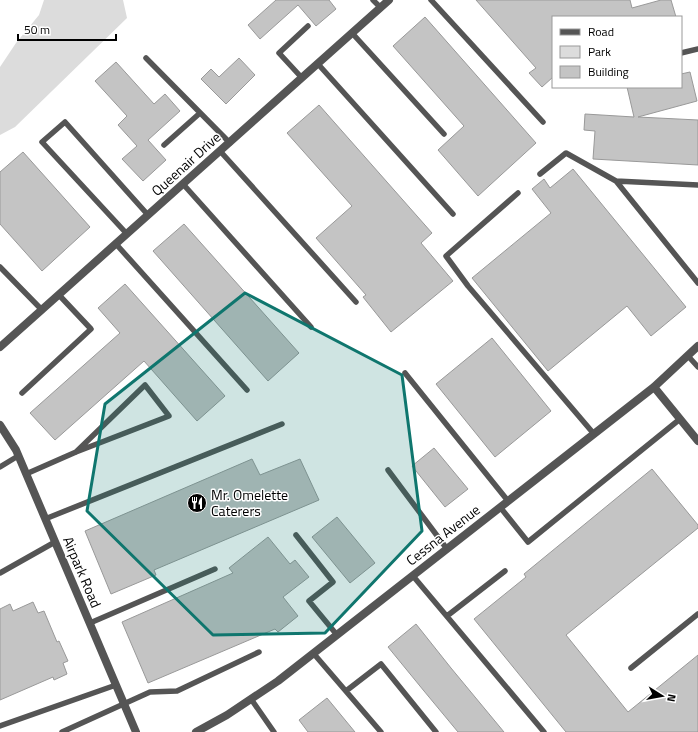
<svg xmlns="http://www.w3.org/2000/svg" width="698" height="732" viewBox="0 0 698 732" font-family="'Titillium Web',sans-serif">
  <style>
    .green { fill: #dcdcdc }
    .building { fill: #c4c4c4; stroke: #999 }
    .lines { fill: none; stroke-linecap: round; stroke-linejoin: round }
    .service { stroke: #555; stroke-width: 5.5 }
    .minor { stroke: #555; stroke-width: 8 }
    .marked { fill: #0f766e; fill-opacity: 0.2; stroke: #0f766e; stroke-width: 3; stroke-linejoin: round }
    .labels { text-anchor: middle; stroke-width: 3; stroke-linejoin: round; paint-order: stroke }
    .street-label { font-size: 14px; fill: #000; stroke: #fff }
    .poi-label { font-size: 14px; fill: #000; stroke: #fff; text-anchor: start }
  </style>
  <rect width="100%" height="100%" fill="#fff"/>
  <path class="green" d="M44,0H123L127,18L15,127L0,135V67L16,43L39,15Z"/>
  <path class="building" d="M276,0H329L336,9L316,26L298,5L260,39L248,25Z
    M476,0H630L632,8L661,0H671L676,17H553V77L542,87L529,73L536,68Z
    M425,17L536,143L478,196L438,150L464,126L393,46Z
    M239,58L255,75L226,104L201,79L211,69L219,77Z
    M116,62L154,104L165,94L180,111L148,140L166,160L143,181L122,159L137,146L118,125L127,116L95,81Z
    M690,72L697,101L638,117L698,120V165L593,159L595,131L584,130L585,114L634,117L627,87H681V74Z
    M319,105L432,233L421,243L453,281L391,332L363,297L366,295L316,238L352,206L287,133Z
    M23,152L90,227L42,271L0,224V172Z
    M573,169L686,307L651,336L627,306L548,371L472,278L551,213L532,189L544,179L550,188Z
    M184,224L299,353L268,381L153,251Z
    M125,284L225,396L197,421L144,361L55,440L30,413L120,333L98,308Z
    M492,338L551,411L495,457L436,384Z
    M434,448L468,489L445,507L412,466Z
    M252,459L260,475L300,459L319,500L154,570L156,575L111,594L85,531Z
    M652,469L698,525V528L566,635L628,712L698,655V732H566L474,619L526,577L524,574Z
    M337,517L375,563L350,583L312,537Z
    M268,537L290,564L295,560L309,577L283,597L298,616L278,632L275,629L148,683L122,622L233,573L229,568Z
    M33,602L38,613L44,611L57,642L59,641L68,661L63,663L67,674L54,680L53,677L0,700V609L10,604L13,611Z
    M416,624L451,668L504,732H458L424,691L388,647Z
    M327,698L355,732H308L299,720Z"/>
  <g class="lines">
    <path class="service" d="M373,0L381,8
      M431,0L543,122
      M352,33L444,134
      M681,53L698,49
      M146,58L230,143
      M318,64L453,214
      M302,78L279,53L308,26
      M164,145L200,113
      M220,151L356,302
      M540,174L566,153L616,181
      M183,184L311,327
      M698,185L616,181L698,283
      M518,193L446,256L468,286L594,434
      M127,234L42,142L65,122L148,215
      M116,244L247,390
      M0,267L42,310
      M688,356L698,367
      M405,373L508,501
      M22,393L91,329L59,295
      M0,467L18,456
      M388,470L447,549
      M26,474L76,452L169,416L145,385L76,452
      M500,507L528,542L680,419
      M45,519L282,424
      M296,535L333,582L309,601L337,635
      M0,573L55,542
      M413,576L544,732
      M447,616L505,571
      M90,623L215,569
      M314,654L381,732
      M631,668L698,614
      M346,691L381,664L436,732
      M251,699L274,732
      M0,726L116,685
      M62,732L150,692L177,691L259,652"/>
    <path class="minor" d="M0,347L389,0
      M654,387L698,441
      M0,425L16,450L136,732
      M196,732L227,715L278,681L654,387L698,346"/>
  </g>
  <path class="marked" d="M245,293L402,375L422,531L325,633L213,635L87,511L105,404Z"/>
  <defs>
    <symbol id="restaurant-disc" viewBox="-11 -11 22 22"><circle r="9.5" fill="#000" stroke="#fff"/><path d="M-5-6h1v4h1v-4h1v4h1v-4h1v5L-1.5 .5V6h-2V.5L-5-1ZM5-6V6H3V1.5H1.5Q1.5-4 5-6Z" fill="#fff"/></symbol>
  </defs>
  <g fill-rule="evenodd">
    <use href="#restaurant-disc" x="186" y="492" width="22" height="22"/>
  </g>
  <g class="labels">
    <g class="street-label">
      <text transform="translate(186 164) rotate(-42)" y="5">Queenair Drive</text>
      <text transform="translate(443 535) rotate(-38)" y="5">Cessna Avenue</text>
      <text transform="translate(82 572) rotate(67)" y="5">Airpark Road</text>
    </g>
    <g class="poi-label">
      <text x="211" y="500">Mr. Omelette<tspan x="211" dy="16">Caterers</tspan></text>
    </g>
  </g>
  <rect x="552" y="16" width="130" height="72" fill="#ffffff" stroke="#999999"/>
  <rect x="560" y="29" width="20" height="6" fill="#555555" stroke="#999999"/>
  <text x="588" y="36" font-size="12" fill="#000000">Road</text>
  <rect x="560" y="46" width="20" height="12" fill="#dcdcdc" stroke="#999999"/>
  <text x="588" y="56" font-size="12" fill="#000000">Park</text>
  <rect x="560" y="66" width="20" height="12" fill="#c4c4c4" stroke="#999999"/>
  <text x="588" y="76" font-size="12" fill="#000000">Building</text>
  <g transform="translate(662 696) rotate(101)" stroke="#ffffff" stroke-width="3" paint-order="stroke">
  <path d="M0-3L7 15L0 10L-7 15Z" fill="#000000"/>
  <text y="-6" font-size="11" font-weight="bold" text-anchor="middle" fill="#000000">N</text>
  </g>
  <path d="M18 34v6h98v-6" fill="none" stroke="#000000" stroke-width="2"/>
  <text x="24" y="34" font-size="12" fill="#000000" stroke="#ffffff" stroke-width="3" paint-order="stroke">50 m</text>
</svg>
